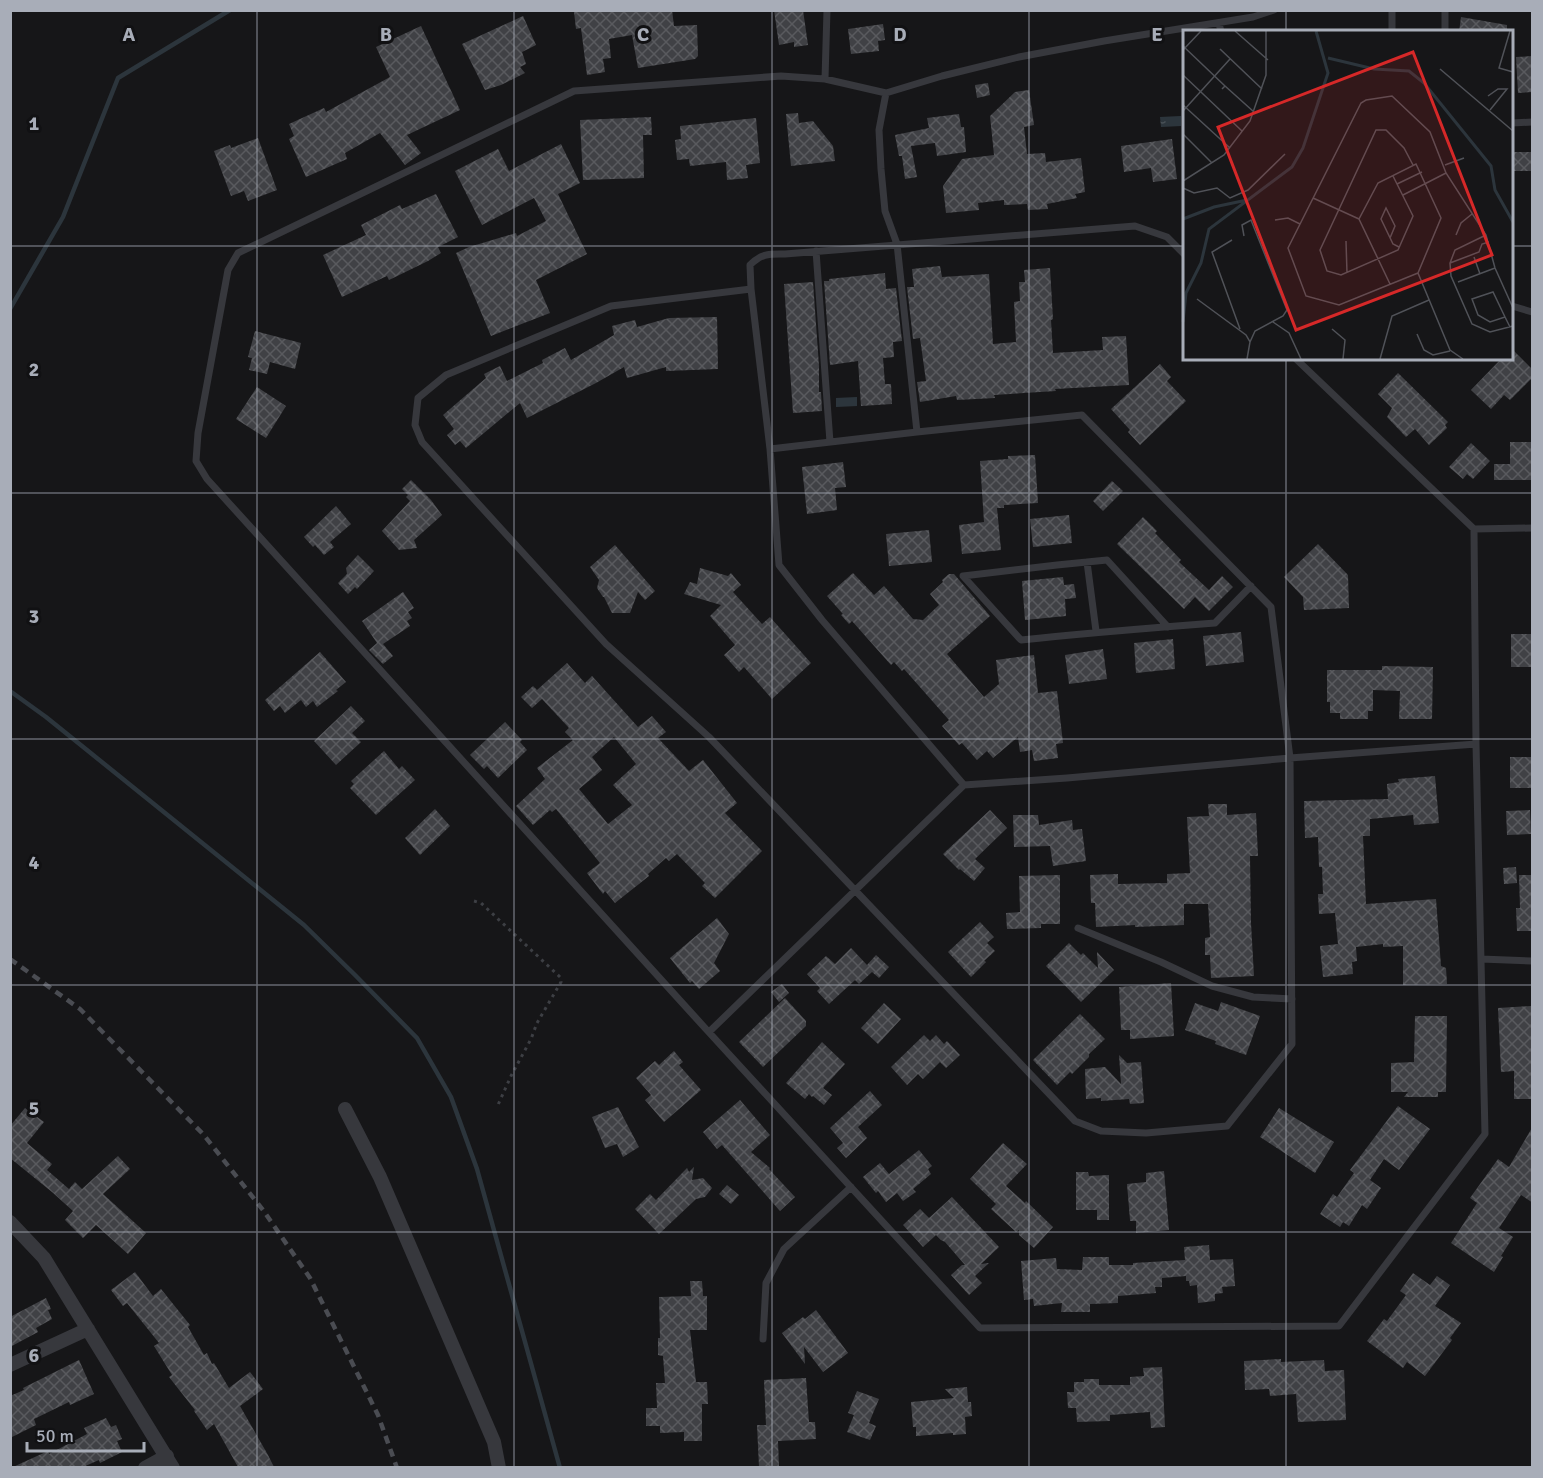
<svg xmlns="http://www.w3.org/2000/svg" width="1543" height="1478" viewBox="0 0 1543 1478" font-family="Signika,sans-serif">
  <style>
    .water { fill: url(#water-ripples) }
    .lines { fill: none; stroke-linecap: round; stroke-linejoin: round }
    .stream { stroke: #2c353c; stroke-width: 4.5 }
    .building { fill: url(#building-cross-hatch); fill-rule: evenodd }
    .path { stroke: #3d3f44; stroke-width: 3; stroke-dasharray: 3 4.5; stroke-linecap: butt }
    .service { stroke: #37383d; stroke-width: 7 }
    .minor { stroke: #37383d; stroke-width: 14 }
    .rail { stroke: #4a4c52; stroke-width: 4.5; stroke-dasharray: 8 6; stroke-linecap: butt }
    .grid { fill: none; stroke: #a8adb8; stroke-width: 1.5; stroke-opacity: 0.55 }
    .inset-river { fill: none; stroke: #2c353c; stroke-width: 3 }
    .inset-road { fill: none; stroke: #505258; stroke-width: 1.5 }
    .view { fill: #d62828; fill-opacity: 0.15; stroke: #d62828; stroke-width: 3 }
    .inset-edge { fill: none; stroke: #a8adb8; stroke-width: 3 }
    .grid-label { font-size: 20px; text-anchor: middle; font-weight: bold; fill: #a8adb8; stroke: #111113; stroke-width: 6; stroke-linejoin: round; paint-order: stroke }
  </style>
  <defs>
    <pattern id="water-ripples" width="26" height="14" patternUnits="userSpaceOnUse" patternTransform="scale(1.5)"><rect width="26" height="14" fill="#2c353c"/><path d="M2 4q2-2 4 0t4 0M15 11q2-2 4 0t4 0" fill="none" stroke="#485056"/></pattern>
    <pattern id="building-cross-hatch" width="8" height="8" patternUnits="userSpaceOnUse" patternTransform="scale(1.5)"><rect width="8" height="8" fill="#404145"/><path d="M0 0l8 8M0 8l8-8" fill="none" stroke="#595a5e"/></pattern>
  </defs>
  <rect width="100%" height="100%" fill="#161618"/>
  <path class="water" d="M1181,116V126L1161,127L1160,117Z
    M857,397V406L836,407V398Z"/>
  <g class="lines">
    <path class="stream" d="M10,309L63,217L118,78L230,10
      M10,691L46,717L304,925L355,975L417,1038L451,1097L477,1169L560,1468"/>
  </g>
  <path class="building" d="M584,10H606V12L618,10H638V12L672,10L674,26L697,25L698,56L695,59L638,68L632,35L609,39L611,58L603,59L605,72L587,75L581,28L576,29L574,12Z
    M774,10H803L808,45L794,47V42L779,45Z
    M523,16L536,45L522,52L526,64L520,67L525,73L501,85L485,90L462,44Z
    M1461,17L1507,25V32H1459Z
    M883,24L885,40L878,41L879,51L851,54L848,29Z
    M421,26L460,110L407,135L421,153L405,165L380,133L345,153L347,159L306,177L289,139L294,136L289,124L324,108L326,112L390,77L376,47Z
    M1533,56V92L1518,93L1516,57Z
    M988,83L990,95L977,98L975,85Z
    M1029,90L1034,125L1024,127L1027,154L1045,153L1046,162L1081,158L1085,192L1075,194L1077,198L1047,204L1048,209L1028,210L1027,204L1004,205V200L978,203L979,210L946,213L943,186L962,159L994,155L990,116L1015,92Z
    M798,113L799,123L813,121L833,146L835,161L791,166L786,114Z
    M959,114L961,127H964L966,152L937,156L935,143L911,146L917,177L905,179L902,156H899L895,135L929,128L927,118Z
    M651,117L652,135H643L644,178L583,180L580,120Z
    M756,118L760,163L746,165L748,178L727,180L726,162L690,166L689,159L677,160L675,140L681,139L680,126Z
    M258,138L277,190L248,201L244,191L231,196L214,151L230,145L231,148Z
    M1172,139L1177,179L1153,182L1151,168L1124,172L1121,146Z
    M561,144L580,183L558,194L587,254L536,280L550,313L491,336L456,253L469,247L516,233L517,236L546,221L534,198L482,225L455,171L498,149L509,171Z
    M1512,152H1533V171H1512Z
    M436,194L458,237L438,247L441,253L428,261L389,280L387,276L342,297L323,255L366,235L361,225L400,205L402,209Z
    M940,266L942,277L989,274L993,344L1016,342L1014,302L1020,301L1019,282H1025L1024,270L1050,268L1053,319L1051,320L1053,353L1103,350L1102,337L1126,336L1129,385L1055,389L1056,391L994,395L995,398L957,400L956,396L920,402L917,382L926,381L920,338L913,339L907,287H914L912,269Z
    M885,273L886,289L896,288L902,341L893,342L894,357L883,358L885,384H891L892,404L861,406L858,361L830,365L824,281H829V279Z
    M813,282L819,366V392H821L822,411L793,413L784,284Z
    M717,317L718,369L666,371V367L627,378L624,367L596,383L527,418L520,403L466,448L460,441L455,445L447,435L454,429L443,415L486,378L484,374L500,366L507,381L543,363L542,360L565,348L571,360L614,335L612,326L635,320L637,327L669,318Z
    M255,331L301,343L295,369L270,362L267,374L249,370L252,358L248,357Z
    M1512,349L1533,370V377L1510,400L1504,395L1491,409L1471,390L1502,358H1512Z
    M1160,364L1171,377L1167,381L1186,401L1140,445L1128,432L1130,430L1111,409Z
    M1398,373L1448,422L1445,425L1447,428L1429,445L1415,429L1406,437L1387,417L1392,408L1378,394Z
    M257,387L286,406L266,438L236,419Z
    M1510,442H1533V480H1494V464H1510Z
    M1471,443L1490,461L1473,479L1467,474L1463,479L1449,467Z
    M1035,455L1038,503L1004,505V508H997L1001,550L962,554L959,525L984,522L980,461L1008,459V456Z
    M843,462L846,487L835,488L837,510L807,514L802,467Z
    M411,480L431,500L442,515L414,540L417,548L399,550L382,531L410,501L406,497L408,495L402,489Z
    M1112,481L1123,491L1103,511L1093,501Z
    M336,506L351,524L330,542L334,547L324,555L315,545L313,547L304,537Z
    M1069,515L1072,543L1033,547L1030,519Z
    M1143,517L1157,531L1155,533L1181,560L1179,562L1209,590L1222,576L1233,587L1209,611L1195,597L1184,609L1117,544Z
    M929,530L932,562L889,566L886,534Z
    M1318,544L1348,575L1349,608L1304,610L1303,597L1284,577Z
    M615,545L655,591L645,600L638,592L630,613H612L604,597H603L597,588L599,580L590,567Z
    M358,555L374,571L357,589L355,587L348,594L338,583L347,574L346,568Z
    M700,568L728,576L731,573L741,585L733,592L762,624L770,617L811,663L772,699L744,667L739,672L724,655L735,645L710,616L721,605L684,594L690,582L697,584Z
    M853,573L874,595L884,586L913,619L923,620L939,605L930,594L943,582L942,580L949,574H954L990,616L947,654L984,697L999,684L996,660L1034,655L1038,693L1057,691L1063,743L1056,744L1058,758L1034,761L1032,750L1020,752L1018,737L993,758L987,751L977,760L962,743L959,745L942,726L949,720L904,669L902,671L894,662L891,665L852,621L849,624L841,615L843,614L827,596Z
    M1063,577L1064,585L1074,584L1076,598L1065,599L1066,616L1025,620L1022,581Z
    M403,592L414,608L408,612L412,618L407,621L410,626L383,644L393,656L383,664L369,650L377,643L362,621Z
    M1241,632L1244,662L1206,666L1203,636Z
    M1511,634H1533V667H1511Z
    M1173,639L1175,669L1136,673L1134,643Z
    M1103,649L1107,679L1069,684L1065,655Z
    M320,652L346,682L336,690L338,691L317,707L313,701L306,707L301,700L285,713L280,706L274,711L265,700Z
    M567,663L585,683L592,676L638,727L652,716L666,732L658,738L689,771L703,760L737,803L725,813L762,851L715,898L702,886L705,883L677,854L669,861L666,858L648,874L649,876L615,903L605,891L603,894L587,873L600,863L556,809L552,812L550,810L533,825L516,806L545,779L537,768L573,740L565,732L569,728L542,699L532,708L521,697L533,686L537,690ZM614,737L636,764L613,785L632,805L608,824L579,789L602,770L592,757Z
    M1382,666L1433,667L1432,719H1399L1400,691L1373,690V711H1368V719H1340V713H1330V702H1327V670H1382Z
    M351,706L365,721L352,733L361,742L336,765L314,741Z
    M505,722L522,740L520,742L527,750L498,778L487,766L484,769L470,755Z
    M384,751L399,769L402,766L415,780L376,815L350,788L354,784L351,781Z
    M1510,757H1533V788H1510Z
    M1435,776L1439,823L1414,825L1413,815L1370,819V836H1363L1366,904L1436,899L1441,966L1446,968L1447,984L1403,985V946L1383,947V944L1356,947L1357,961L1352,962L1353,974L1323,977L1320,946L1338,944L1335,913L1319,914L1318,894H1323L1322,867H1319L1318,837L1305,838L1304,801L1388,799L1387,784L1399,782L1398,779Z
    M1208,804H1227V815L1256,813L1258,856H1250L1251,923L1254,976L1211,978L1210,955H1205V938L1210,937L1208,904H1184V925L1135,927V925L1096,927L1095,903H1091L1090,875L1118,874V884L1167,883V874L1190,873L1187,817L1209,816Z
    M435,809L450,826L420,855L405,838Z
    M990,810L1007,828L975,859L985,868L974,881L960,869L959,870L943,854Z
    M1530,810L1531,834L1507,835L1506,811Z
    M1013,815H1038L1039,825L1072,820L1073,830L1082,829L1086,861L1053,866L1050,846L1014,847Z
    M1516,867L1517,883L1504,884L1503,868Z
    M1060,875V924H1041V928L1007,929L1006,913L1020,912L1019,876Z
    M1519,875H1533V931H1517L1516,908H1520Z
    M717,918L729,934L714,963L720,971L699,989L692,981L690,983L670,958Z
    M980,922L994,937L987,943L995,951L984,961L986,962L971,977L948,952Z
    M1069,943L1081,955L1083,953L1098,968L1097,952L1114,970L1081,1002L1046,966Z
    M851,948L867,965L876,955L889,967L879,978L872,972L859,984L855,980L829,1004L817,991L820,988L807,974L826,956L835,964Z
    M1171,983L1174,1036L1130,1039V1030H1121L1119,987Z
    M782,984L789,993L779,1002L771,992Z
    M785,998L806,1021V1026L763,1067L739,1042Z
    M1221,1002L1260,1016L1246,1055L1215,1044L1216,1041L1185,1030L1195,1003L1218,1011Z
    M884,1003L901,1019L878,1044L861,1028Z
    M1531,1006V1016H1533V1099H1514V1071L1501,1072L1498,1008Z
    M1080,1014L1105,1039L1089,1054V1057L1072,1074L1070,1072L1057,1085L1033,1060Z
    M1415,1016H1447L1446,1092H1438V1097H1404L1408,1092H1391V1063L1414,1062Z
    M924,1035L930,1041L936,1035L944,1044L947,1041L960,1055L946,1068L940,1062L923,1079L918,1074L907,1085L891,1067Z
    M822,1042L845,1064L823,1088L832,1095L824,1105L813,1096L812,1097L809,1094L805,1099L786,1083Z
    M674,1051L683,1062L679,1065L701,1090L664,1122L645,1100L651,1095L636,1078L655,1061L659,1065Z
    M1119,1055L1127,1063L1141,1062L1144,1103L1130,1104L1129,1099L1101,1101V1098L1086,1099L1085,1069L1105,1067L1121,1084Z
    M870,1091L882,1105L858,1127L867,1138L846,1158L837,1148L843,1143L830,1128Z
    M740,1100L770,1135L751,1152L770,1168L769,1169L795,1197L780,1211L722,1145L717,1149L703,1132Z
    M1398,1106L1430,1129L1399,1170L1384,1159L1370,1180L1381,1188L1367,1209L1362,1205L1349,1226L1343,1222L1340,1227L1320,1214L1333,1194L1337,1197L1354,1173L1350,1170Z
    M618,1107L639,1147L623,1157L617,1144L605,1148L592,1117Z
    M25,1108L44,1122L27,1143L52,1164L47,1170L69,1189L75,1182L82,1189L118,1156L130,1169L103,1194L146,1233L128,1254L96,1225L83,1238L65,1220L73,1211L52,1192L10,1158V1126Z
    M1279,1108L1334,1142L1315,1173L1260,1137Z
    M1533,1126V1203L1521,1195L1499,1228L1513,1237L1501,1256L1503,1257L1494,1272L1451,1243L1477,1203L1470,1198L1498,1159L1509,1167Z
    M1003,1143L1027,1164L1006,1186L1025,1203L1026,1201L1053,1227L1034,1248L1019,1235V1230L1016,1232L991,1209L996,1204L970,1179Z
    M919,1150L932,1166L928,1169L931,1174L913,1189L916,1192L903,1201L897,1193L886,1202L878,1191L876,1193L863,1177L880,1163L889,1174Z
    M694,1167L692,1180L703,1178L712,1188L705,1197L696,1199L659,1234L635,1209L650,1194L656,1200L687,1168L689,1172Z
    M1164,1171L1169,1230L1136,1233V1221H1130V1220L1127,1184L1146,1182V1173Z
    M1076,1172H1088L1089,1176L1109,1175V1220H1097V1210H1076Z
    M727,1185L739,1195L731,1204L719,1194Z
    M952,1197L999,1247L981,1264L989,1263L975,1276L982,1283L969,1295L951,1275L962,1265H965L945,1242L941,1240L936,1235L923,1247L903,1225L920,1209L929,1218Z
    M1209,1245L1210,1260L1233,1259L1235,1286L1222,1287L1223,1293L1215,1294V1301L1198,1303L1197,1285L1190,1286L1189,1281H1186V1276L1162,1278V1287H1155L1156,1293L1118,1296V1303L1090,1304V1312H1061L1062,1303L1034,1306L1033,1299L1024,1300L1021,1261L1056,1258L1057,1269L1082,1270L1083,1257H1109V1265H1133V1263L1185,1260L1184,1247Z
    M135,1272L153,1296L161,1289L190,1325L188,1327L204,1355L207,1353L212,1364L214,1363L229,1388L250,1372L263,1389L240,1406L268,1455L274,1467H238L214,1424L207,1430L194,1411L195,1410L169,1377L172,1375L154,1346L159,1343L127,1303L123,1306L111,1290Z
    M1413,1273L1430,1285L1437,1276L1450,1285L1435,1306L1461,1323L1450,1338L1452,1340L1425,1376L1407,1362L1403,1368L1367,1341L1384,1319L1387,1321L1406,1295L1400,1291Z
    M690,1281H702L703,1296H707V1330H690L696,1382H707L708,1404H702V1441H684V1432L660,1433V1426H646V1408H657L656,1383H665L663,1356L658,1355V1338H660L659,1297L691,1296Z
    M46,1298L51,1309L48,1310L52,1319L36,1328L38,1332L10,1347V1317Z
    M816,1310L848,1353L823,1372L804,1347L805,1364L782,1333L803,1317L805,1319Z
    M1281,1359V1362L1324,1360L1325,1371L1344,1370L1346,1420L1298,1422L1296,1394L1270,1396L1269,1389L1245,1390L1244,1361Z
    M79,1360L94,1394L70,1405L69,1402L34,1419L36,1425L10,1438V1396L24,1390L23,1388Z
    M1162,1367L1165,1427L1151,1428L1150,1412L1110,1415V1421L1077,1422L1076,1408H1068L1067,1392H1074V1382H1084V1379H1099V1385H1130V1377L1144,1376L1143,1368Z
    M806,1378L809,1422H815L816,1439L778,1441L779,1467H759L757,1425H766L764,1380Z
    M967,1387L968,1402H971L972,1416L965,1417L966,1434L953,1435V1433L916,1436V1427H913L911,1402L954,1398L945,1389Z
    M857,1391L879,1399L869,1423L876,1426L870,1440L847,1432L854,1415L848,1413Z
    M106,1418L111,1427L116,1425L122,1439L117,1441L122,1452L100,1463L99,1460L83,1467H13L48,1451L49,1454L87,1434L84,1428Z"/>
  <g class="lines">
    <path class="path" d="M474,901L481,903L560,977L561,982L537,1023L531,1039L511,1076L497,1107"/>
    <path class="service" d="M1274,10L1253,17L1104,41L1019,57L942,76L886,93L825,79L781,76L574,91L238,253L228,270L198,433L196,461L207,479L705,1028L980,1328L1339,1326L1485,1134L1476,744L1474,529
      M1392,10V32
      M1445,10V32
      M1219,23L1221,32
      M825,79L827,10
      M886,93L879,130L881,169L885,211L897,244L917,432
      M1512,123L1532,122
      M816,251L830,442
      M1184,254L1167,237L1135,226L785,254C769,254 762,253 750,265L751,289L770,449L779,565L822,620L964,785L1067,778L1290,758L1476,744
      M751,289L611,306L446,375L418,398L415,425L422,442L606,644L709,737L1075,1121L1101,1131L1146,1133L1227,1126L1292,1044L1290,758L1271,607L1082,415L917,432L770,449
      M1512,306L1532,312
      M1295,358L1474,529L1532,528
      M1087,562L1096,631
      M1168,627L1107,560L1057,565L963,576L1021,640C1086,633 1150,628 1215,623L1251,586
      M1078,928L1161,962L1212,986L1253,997L1292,999
      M1481,959L1532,961
      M709,1032L964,785
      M763,1339L766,1283L784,1249L851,1187"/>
    <path class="minor" d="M345,1109L380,1177L494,1442L499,1468
      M10,1222L44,1258L173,1468
      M10,1365L88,1329
      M145,1468L167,1456"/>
    <path class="rail" d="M10,959L80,1009L203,1134L263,1210L310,1278L378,1415L397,1468"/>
  </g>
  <path class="grid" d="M257,10V1468M514,10V1468M772,10V1468M1029,10V1468M1286,10V32M10,246H1184M1512,246H1532M1286,358V1468M10,493H1532M10,739H1532M10,985H1532M10,1232H1532"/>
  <g transform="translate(1183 30)">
    <rect width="330" height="330" fill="#161618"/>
    <path class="inset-river" d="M145,28L191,39L226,41L241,53L308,136L312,160L330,192M0,189L31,177L64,170M0,292L3,263L18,233L26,199L109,137L120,118L145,43L133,1"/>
    <path class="inset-road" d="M52,1L85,30M327,1L316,38L330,42M0,16L42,56M37,19L79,59M0,20L18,1M257,39L330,101M0,45L59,101M39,59L42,56L71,82M305,66L315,59H324L307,80M0,75L47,118M0,81L47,29M0,104L29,133M262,135L281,128M210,146L230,186L215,220L158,245L144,241L137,220L193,100H203L221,118L230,135M0,151L41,125L67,91L83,45V1M214,154L239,142M0,158L11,163L34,158L47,168L65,160L102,124M220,165L263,143M130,168L176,189M92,190L105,188L117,194M273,205L278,193L289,184M303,205L272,220L267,233L268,246L289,294L307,302L330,296M61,206L59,195L68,190L104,280L100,286L72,301L67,312M207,208L212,196L203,178L198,189L210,214L216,217M49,210L29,222L57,299M163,211L164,243M291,227L297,244M267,233L296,222L299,214L306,212M235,243L156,275L123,266L105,218L178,73L183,70L209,66L247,102L263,143L303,205L312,238L330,278M275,252L312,238M207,254L176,189L195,153L233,134L258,188L235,243L267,320L280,329M14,269L63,305L67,312L64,329M322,287L307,292L295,285L289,269L310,262L322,287L327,297M90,292L106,303L118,329M149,299L162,310L160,329M234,304L241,320L250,325L267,321M197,329L209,286L246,270"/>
    <path class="view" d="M230,22L309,225L113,300L35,97Z"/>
    <rect width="330" height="330" class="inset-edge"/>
  </g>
  <g class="grid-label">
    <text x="129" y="41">A</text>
    <text x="386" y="41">B</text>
    <text x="643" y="41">C</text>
    <text x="900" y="41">D</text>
    <text x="1157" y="41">E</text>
    <text x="34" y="130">1</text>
    <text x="34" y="376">2</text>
    <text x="34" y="623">3</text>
    <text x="34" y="869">4</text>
    <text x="34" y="1115">5</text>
    <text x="34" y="1362">6</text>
  </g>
  <rect width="1543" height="1478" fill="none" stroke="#a8adb8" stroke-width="24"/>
  <path d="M27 1442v9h117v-9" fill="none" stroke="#a8adb8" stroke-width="3"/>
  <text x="36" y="1442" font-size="18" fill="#a8adb8" stroke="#111113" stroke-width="4.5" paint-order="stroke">50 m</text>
</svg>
